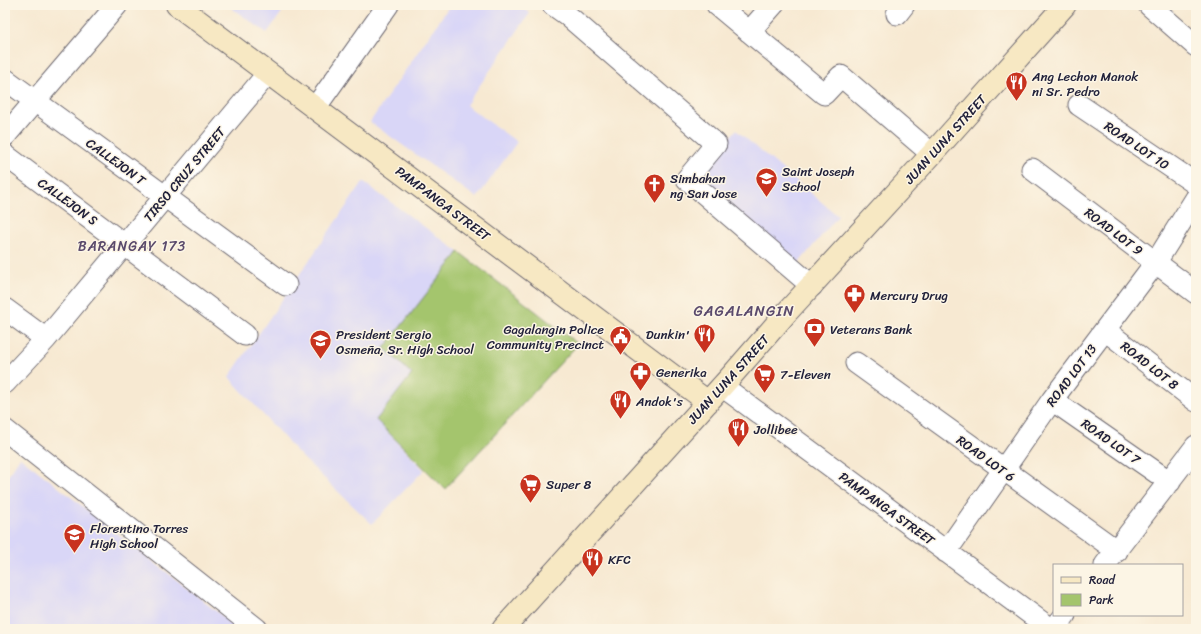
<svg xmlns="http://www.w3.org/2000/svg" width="1201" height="634" viewBox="0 0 1201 634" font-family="Sriracha,sans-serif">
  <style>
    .built { fill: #d9d6f7 }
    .green { fill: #a4c56d; stroke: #637454 }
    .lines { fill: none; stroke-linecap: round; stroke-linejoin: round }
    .street-casing { stroke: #6d6870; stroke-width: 23 }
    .secondary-casing { stroke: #6d6870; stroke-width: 24 }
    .street { stroke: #fff; stroke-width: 21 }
    .secondary { stroke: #f7e8c3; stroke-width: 22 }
    .labels { text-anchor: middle; stroke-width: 3; stroke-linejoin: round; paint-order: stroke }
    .poi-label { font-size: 13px; fill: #22223b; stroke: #fcf5e5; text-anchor: start }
    .street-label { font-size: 13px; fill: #22223b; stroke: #fcf5e5 }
    .neighbourhood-label { font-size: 14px; letter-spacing: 1px; fill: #5a4a6c; stroke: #fcf5e5 }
    .quarter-label { font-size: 15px; letter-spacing: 1px; fill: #5a4a6c; stroke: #fcf5e5 }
  </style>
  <rect width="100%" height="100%" fill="#fcf5e5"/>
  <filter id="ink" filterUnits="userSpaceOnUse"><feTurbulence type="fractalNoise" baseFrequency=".025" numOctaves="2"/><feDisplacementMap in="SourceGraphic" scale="8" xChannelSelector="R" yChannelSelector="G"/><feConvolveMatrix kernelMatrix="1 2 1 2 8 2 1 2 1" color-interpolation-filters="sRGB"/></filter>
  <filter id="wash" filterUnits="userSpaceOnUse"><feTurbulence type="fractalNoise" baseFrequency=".012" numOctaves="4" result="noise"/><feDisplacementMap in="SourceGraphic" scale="16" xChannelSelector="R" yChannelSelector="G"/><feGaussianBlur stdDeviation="0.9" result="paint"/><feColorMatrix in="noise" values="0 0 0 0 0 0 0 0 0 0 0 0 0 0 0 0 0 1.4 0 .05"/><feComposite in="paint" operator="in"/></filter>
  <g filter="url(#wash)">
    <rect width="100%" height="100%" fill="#f7e9d2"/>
    <path class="built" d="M227,5H287L267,33Z
      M450,5H518L530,13L466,105L517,142L477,198L370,122Z
      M736,130L838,216L797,265L695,179Z
      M363,182L459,252L385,348L412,374L376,420L424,470L372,524L300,455L229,377Z
      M20,457L239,629H5V481Z"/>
    <path class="green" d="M459,252L578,344L445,489L376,420L412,374L384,348Z"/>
  </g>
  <g filter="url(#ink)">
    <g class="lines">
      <defs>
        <path id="street" d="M553,5L567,15L716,144L687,179L812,286
          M717,5L824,94L841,76L932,154
          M1149,5L1196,46
          M897,14L904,5
          M749,32L773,5
          M5,79L286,285
          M1079,105L1196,184
          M315,108L388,5
          M5,136L117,5
          M5,155L245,335
          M1032,169L1196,293
          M5,309L46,339
          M1105,330L1196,401
          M856,363L1117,551
          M5,383L46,339L268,73
          M722,386L1051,629
          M1052,400L1170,482
          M5,430L257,629
          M946,552L1052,400L1156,262L1196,198
          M1105,565L1196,446
          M1054,629L1065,615"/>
        <path id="secondary" d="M177,5L708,402
          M503,629L733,374L787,312L932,154L1065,5"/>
      </defs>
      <use href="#street" class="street-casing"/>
      <use href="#secondary" class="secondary-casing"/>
      <use href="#street" class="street"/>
      <use href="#secondary" class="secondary"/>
    </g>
  </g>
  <defs>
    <symbol id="restaurant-pin" viewBox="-11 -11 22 30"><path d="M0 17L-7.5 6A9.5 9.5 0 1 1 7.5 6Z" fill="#c8321e" stroke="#fcf5e5"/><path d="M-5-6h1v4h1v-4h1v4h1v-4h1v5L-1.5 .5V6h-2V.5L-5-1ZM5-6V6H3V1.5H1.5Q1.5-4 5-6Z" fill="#fff"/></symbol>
    <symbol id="school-pin" viewBox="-11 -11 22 30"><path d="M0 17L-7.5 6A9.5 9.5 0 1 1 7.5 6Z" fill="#c8321e" stroke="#fcf5e5"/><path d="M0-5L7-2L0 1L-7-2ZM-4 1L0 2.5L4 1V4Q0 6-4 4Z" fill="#fff"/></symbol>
    <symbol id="church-pin" viewBox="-11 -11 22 30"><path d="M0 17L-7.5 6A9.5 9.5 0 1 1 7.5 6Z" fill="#c8321e" stroke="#fcf5e5"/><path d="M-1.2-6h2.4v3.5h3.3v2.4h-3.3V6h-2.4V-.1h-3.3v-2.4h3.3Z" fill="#fff"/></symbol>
    <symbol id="pharmacy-pin" viewBox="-11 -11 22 30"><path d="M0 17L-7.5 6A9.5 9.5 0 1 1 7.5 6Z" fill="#c8321e" stroke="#fcf5e5"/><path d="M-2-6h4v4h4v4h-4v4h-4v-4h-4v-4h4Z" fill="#fff"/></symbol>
    <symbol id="bank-pin" viewBox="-11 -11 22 30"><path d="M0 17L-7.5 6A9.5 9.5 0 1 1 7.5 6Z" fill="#c8321e" stroke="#fcf5e5"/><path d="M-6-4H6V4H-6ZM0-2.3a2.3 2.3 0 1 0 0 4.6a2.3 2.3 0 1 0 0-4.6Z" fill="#fff"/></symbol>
    <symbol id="civic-pin" viewBox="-11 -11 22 30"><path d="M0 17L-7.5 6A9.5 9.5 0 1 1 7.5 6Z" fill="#c8321e" stroke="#fcf5e5"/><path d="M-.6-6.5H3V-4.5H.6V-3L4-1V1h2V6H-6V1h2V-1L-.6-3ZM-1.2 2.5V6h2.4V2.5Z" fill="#fff"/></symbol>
    <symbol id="supermarket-pin" viewBox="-11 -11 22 30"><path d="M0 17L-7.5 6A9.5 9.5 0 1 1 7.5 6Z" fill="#c8321e" stroke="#fcf5e5"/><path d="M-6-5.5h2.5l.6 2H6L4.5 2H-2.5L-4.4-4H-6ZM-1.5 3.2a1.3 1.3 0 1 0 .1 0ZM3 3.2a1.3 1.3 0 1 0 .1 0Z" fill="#fff"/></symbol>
  </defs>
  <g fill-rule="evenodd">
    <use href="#restaurant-pin" x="1004" y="70" width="25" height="34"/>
    <use href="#school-pin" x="754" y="166" width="25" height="34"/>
    <use href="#church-pin" x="642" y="172" width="25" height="34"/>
    <use href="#pharmacy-pin" x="842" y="282" width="25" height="34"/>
    <use href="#bank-pin" x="802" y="316" width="25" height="34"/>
    <use href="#restaurant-pin" x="692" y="322" width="25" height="34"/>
    <use href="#civic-pin" x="608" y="324" width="25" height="34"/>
    <use href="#school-pin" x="308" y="328" width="25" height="34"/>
    <use href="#pharmacy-pin" x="628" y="360" width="25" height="34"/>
    <use href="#supermarket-pin" x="752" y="362" width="25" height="34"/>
    <use href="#restaurant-pin" x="608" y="388" width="25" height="34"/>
    <use href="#restaurant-pin" x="726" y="416" width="25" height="34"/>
    <use href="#supermarket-pin" x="518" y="472" width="25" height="34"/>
    <use href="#school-pin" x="62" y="522" width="25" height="34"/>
    <use href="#restaurant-pin" x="580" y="546" width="25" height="34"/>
  </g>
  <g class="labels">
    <g class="poi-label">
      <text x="1032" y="81">Ang Lechon Manok<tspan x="1032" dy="15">ni Sr. Pedro</tspan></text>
      <text x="782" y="176">Saint Joseph<tspan x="782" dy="15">School</tspan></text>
      <text x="670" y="183">Simbahan<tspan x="670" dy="15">ng San Jose</tspan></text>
      <text x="870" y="300">Mercury Drug</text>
      <text x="604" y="334" text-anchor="end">Gagalangin Police<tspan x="604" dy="15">Community Precinct</tspan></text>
      <text x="830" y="334">Veterans Bank</text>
      <text x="336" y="339">President Sergio<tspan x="336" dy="15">Osmeña, Sr. High School</tspan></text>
      <text x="690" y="339" text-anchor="end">Dunkin'</text>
      <text x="656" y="377">Generika</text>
      <text x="780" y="379">7-Eleven</text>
      <text x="636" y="406">Andok's</text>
      <text x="754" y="434">Jollibee</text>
      <text x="546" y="489">Super 8</text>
      <text x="90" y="533">Florentino Torres<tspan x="90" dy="15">High School</tspan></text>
      <text x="608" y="564">KFC</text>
    </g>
    <g class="street-label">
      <text transform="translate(945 139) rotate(-48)" y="5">JUAN LUNA STREET</text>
      <text transform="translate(1137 145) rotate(34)" y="5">ROAD LOT 10</text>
      <text transform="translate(116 161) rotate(36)" y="5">CALLEJON T</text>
      <text transform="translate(184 174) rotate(-50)" y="5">TIRSO CRUZ STREET</text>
      <text transform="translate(68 201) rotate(36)" y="5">CALLEJON S</text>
      <text transform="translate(443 203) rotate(37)" y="5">PAMPANGA STREET</text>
      <text transform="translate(1114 231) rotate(37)" y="5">ROAD LOT 9</text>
      <text transform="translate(1150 365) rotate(38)" y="5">ROAD LOT 8</text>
      <text transform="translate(1071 375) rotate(-53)" y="5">ROAD LOT 13</text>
      <text transform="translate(728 379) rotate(-48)" y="5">JUAN LUNA STREET</text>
      <text transform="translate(1111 441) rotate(35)" y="5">ROAD LOT 7</text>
      <text transform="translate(986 458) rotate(36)" y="5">ROAD LOT 6</text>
      <text transform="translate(887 508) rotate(36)" y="5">PAMPANGA STREET</text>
    </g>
    <g class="neighbourhood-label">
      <text x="132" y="251">BARANGAY 173</text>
    </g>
    <g class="quarter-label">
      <text x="744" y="316">GAGALANGIN</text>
    </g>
  </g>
  <rect width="1201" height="634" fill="none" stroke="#fcf5e5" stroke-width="20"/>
  <rect x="1053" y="564" width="130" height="52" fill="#fcf5e5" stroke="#a5a1a1"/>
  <rect x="1061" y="577" width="20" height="6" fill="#f7e8c3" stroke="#a5a1a1"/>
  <text x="1089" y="584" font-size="12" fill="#22223b">Road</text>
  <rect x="1061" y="594" width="20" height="12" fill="#a4c56d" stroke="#a5a1a1"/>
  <text x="1089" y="604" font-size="12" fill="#22223b">Park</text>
</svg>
